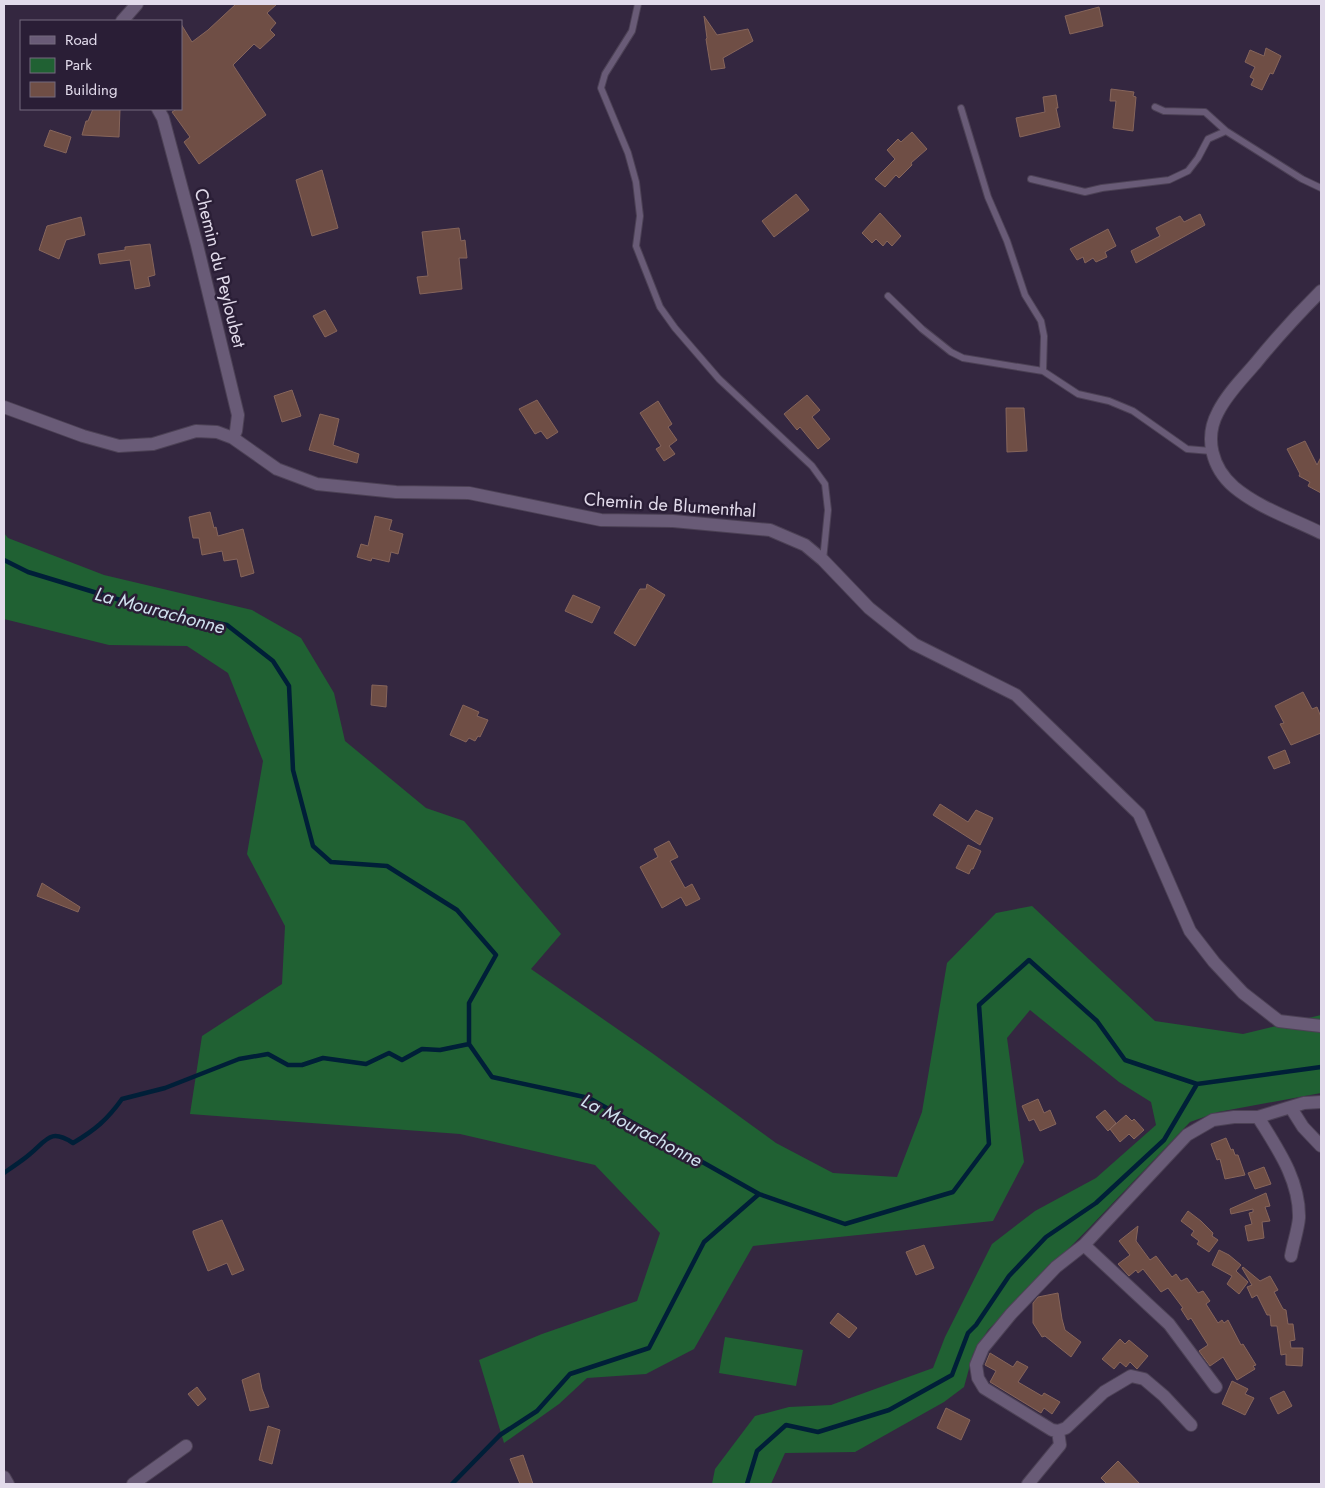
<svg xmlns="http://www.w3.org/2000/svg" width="1325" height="1488" viewBox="0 0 1325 1488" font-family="Jost,sans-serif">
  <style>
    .green { fill: #206133 }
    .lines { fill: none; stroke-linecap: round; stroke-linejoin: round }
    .stream { stroke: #001f38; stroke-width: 4.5 }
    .building { fill: #6f4e45; stroke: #86655b }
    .service-casing { stroke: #4c4155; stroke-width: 8 }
    .minor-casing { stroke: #4c4155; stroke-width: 14 }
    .tertiary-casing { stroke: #4c4155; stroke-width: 14 }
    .service { stroke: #695b77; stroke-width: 6 }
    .minor { stroke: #695b77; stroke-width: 12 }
    .tertiary { stroke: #695b77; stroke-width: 12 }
    .labels { text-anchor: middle; stroke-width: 5; stroke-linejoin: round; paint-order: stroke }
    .street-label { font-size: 18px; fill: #e2dbeb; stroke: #2a1e36 }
    .water-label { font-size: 19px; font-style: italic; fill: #d0e1ef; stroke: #2a1e36 }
  </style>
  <rect width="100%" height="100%" fill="#342740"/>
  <path class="green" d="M4,533L8,538L104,575L252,610L301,638L334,693L345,741L426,808L464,821L561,934L531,969L652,1053L776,1143L833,1173L897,1177L922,1112L947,963L996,913L1032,906L1155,1021L1243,1034L1321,1015V1093L1218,1112L1190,1122L1090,1227L988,1330L973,1354L964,1387L944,1402L855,1452L785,1453L771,1484H712L715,1469L755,1416L789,1407L831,1405L933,1368L945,1337L992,1244L1035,1211L1096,1178L1156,1125L1151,1102L1119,1082L1030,1010L1007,1038L1024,1162L993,1221L753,1246L694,1349L646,1374L587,1378L559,1404L504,1443L479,1360L542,1334L637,1301L660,1233L595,1165L460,1134L190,1114L202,1036L282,984L285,926L247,854L263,761L228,673L187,646L109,645L4,619Z
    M725,1337L803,1350L796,1386L719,1373Z"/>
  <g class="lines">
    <path class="stream" d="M4,560L28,572L140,606L227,625L273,661L289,686L293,770L313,846L331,862L387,866L457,910L496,955L469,1003V1044L492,1077L589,1098L759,1194L845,1224L953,1192L989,1144L979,1005L1029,960L1097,1021L1125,1060L1197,1084L1321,1067
      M4,1173C12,1167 22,1161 30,1154C47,1140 50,1128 73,1143C95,1130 107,1120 122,1099L165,1088L239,1059L268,1054L288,1065H302L323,1058L366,1064L389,1053L402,1060L422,1049L440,1050L469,1044
      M452,1484L500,1435L537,1411L570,1374L649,1348L704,1242L759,1194
      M747,1484L757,1451L786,1425L818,1432L889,1410L952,1375L968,1333L976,1325L1009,1276L1046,1237L1096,1203L1164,1140L1197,1084"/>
  </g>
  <path class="building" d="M236,4H277L267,13L276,23L270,30L275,35L260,49L254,44L233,65L266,115L199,164L184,142L190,137L172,112L177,109H181V24L192,42L208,30Z
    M1099,7L1103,26L1070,34L1065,16Z
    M704,16L717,35L748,29L753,41L723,58L725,68L711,70L706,39L707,38Z
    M1266,48L1281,56L1273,74L1270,73L1262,90L1251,85L1254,79L1250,77L1255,67L1245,62L1250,50L1264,56Z
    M1111,89L1134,92L1133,96L1136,97L1133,131L1113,128L1116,101H1110Z
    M1056,95L1058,108H1056L1060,127L1020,137L1016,118L1045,112L1043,97Z
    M93,109H120L119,137L82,135L86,121H88Z
    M50,130L71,137L66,153L44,146Z
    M912,132L927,149L911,163L912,165L899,178L896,175L885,187L875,179L895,159L887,150L898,139L901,142Z
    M322,170L338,228L312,236L296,180Z
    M796,194L809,210L774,237L762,221Z
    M880,213L901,236L892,246L887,241L883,246L876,239L872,243L862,233Z
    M1200,214L1205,225L1136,263L1131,251L1160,236L1156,228L1180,216L1184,222Z
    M81,217L85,235L66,240L59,259L39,250L47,226Z
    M459,228L461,241L465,240L467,258H459L462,289L420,294L417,277L428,276L422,232Z
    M1108,229L1116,246L1105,252L1107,257L1096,262L1093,258L1085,263L1083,257L1077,260L1070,249Z
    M150,244L155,275L148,277L150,286L135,289L130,260L100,264L98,254L125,250V247Z
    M325,310L337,331L325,337L313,316Z
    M292,390L301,416L282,422L274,396Z
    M807,395L820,410L812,417L830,439L818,449L800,427L797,430L784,414Z
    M537,400L558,432L547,439L541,431L535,434L519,409Z
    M658,401L672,424L668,427L677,440L669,446L675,454L664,461L656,449L661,446L640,413Z
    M1006,408H1024L1027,451L1007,452Z
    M320,414L339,419L333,445L359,454L357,463L309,450Z
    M1305,441L1317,465L1321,457V493L1308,486L1310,482L1299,476L1300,474L1287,449Z
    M210,512L214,528L216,527L218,536L243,529L254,573L241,577L237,559L224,561L222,551L202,555L199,538H193L189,517Z
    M375,516L392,520L389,530L403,534L398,554L391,552L389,562L372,558L371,561L357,557L361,544L368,546Z
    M647,584L665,595L635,646L614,633L640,589H646Z
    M573,595L600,607L592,623L565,611Z
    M372,685L387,686L386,707L371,705Z
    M1303,692L1312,709L1317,707L1321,717V733L1291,745L1280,724L1284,723L1275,706Z
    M463,705L479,712L477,716L488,720L480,737L478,736L475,741L469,738L466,742L450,735Z
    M1285,750L1290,763L1274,769L1268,757Z
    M940,804L968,822L976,810L993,818L980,845L933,815Z
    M669,841L678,857L670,861L685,888L692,884L700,899L686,906L681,897L662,908L640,867L658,857L654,849Z
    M968,845L981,851L973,869H971L969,874L956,868Z
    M42,883L80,907L78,912L37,896Z
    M1038,1099L1044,1113L1050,1110L1056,1124L1040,1131L1034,1119L1029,1121L1022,1106Z
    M1105,1110L1116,1123L1110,1129L1126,1115L1132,1121L1134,1119L1144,1130L1134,1139L1129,1134L1120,1142L1110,1129L1108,1131L1096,1117Z
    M1226,1138L1231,1150L1233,1149L1235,1155H1238L1245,1175L1225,1179L1220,1159L1217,1160L1211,1144Z
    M1264,1167L1271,1184L1255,1189L1248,1173Z
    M1266,1193L1270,1206L1265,1207L1270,1221L1262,1222L1264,1238L1248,1241L1245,1226L1252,1224L1249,1213L1253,1212V1209L1231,1214L1230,1209Z
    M1188,1211L1201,1221L1213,1233L1212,1236L1218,1240L1209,1252L1197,1244L1199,1241L1191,1235L1194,1231L1181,1221Z
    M222,1220L244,1270L232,1275L227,1263L208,1271L193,1233V1231Z
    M1138,1226L1136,1241L1150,1260L1156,1256L1172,1277L1176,1274L1181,1281L1187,1278L1198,1293L1203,1291L1210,1301L1206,1304L1218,1323L1222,1320L1224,1323L1228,1320L1241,1345L1243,1344L1256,1365L1253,1366L1255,1369L1237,1380L1223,1357L1210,1366L1199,1351L1208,1345L1191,1318L1188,1320L1181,1309L1183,1308L1168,1288L1161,1292L1143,1269L1138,1273L1136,1270L1129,1276L1118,1264L1130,1255L1119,1241Z
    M924,1245L934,1268L916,1275L906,1252Z
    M1219,1250L1229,1255L1241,1265L1236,1271L1248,1282L1239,1294L1227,1284L1232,1276L1212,1265Z
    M1243,1267L1260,1281L1270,1276L1278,1290L1274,1292L1283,1309L1286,1310L1288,1324H1293L1295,1340L1290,1341L1291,1348H1303L1302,1366L1286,1365V1354L1281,1355L1277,1326H1271L1270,1315H1267L1257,1295L1252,1298L1247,1287L1252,1285L1242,1268Z
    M1058,1293L1062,1319L1065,1330L1081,1342L1071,1357L1045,1336L1042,1337L1033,1323V1303L1038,1297Z
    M838,1313L857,1328L849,1338L830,1323Z
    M1120,1339L1125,1344L1129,1340L1148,1356L1137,1369L1130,1362L1126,1367L1120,1362L1114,1369L1102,1359Z
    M990,1353L1013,1367L1017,1361L1028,1367L1018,1382L1042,1396L1044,1393L1060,1402L1052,1414L1044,1408L1041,1413L990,1382L996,1371L985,1365Z
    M259,1373L262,1389L269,1407L250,1411L242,1380Z
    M1232,1381L1248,1389L1245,1394L1254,1398L1245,1415L1222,1404Z
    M197,1387L206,1399L198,1406L188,1394Z
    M1284,1391L1292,1406L1278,1414L1270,1398Z
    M946,1408L970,1420L961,1440L937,1428Z
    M268,1426L280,1430L272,1464L259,1460Z
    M523,1455L533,1484H520L510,1459Z
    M1118,1461L1140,1484H1107L1101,1478Z"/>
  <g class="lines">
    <defs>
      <path id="service" d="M638,4L632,31L605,74L601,88L628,153L636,182L640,216L636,246L660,307L675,328L719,379L812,466L825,484L828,510L823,560
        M1155,107L1164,111L1205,112L1226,131L1302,179L1321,188
        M961,108L988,197L1007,241L1025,295L1041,321L1044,336L1043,371
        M1031,179L1085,192L1102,188L1169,180L1188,171L1198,158L1208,139L1226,131
        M888,296L922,329L951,352L963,358L1043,371L1078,394L1109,401L1133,411L1187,449L1211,451"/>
      <path id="minor" d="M122,21L137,4
        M158,109L163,118L197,245L238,415L236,431L233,438
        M4,407L83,436L119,446L153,444L196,431L217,432L233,438L277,469L317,484L396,492L469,493L601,520L673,521L770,530L805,545L823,560L869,608L914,644L1016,695L1139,814L1190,931L1214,962L1243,993L1279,1021L1321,1026
        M1291,1108L1303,1127L1321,1146
        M1258,1117C1277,1148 1300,1180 1299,1218C1298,1230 1293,1244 1291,1256
        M1084,1245L1169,1324L1216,1387
        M1191,1425L1164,1396L1144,1379L1131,1376L1104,1392L1066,1428L1058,1431L1052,1430L984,1388L978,1378L976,1365L983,1348L1011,1314L1056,1267L1084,1245L1187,1135L1213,1120L1234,1117H1258L1304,1103L1321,1102
        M4,1477L8,1484
        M133,1484L186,1446
        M1028,1484L1060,1445L1058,1431"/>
      <path id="tertiary" d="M1321,291C1298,314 1276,338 1255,364C1242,379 1227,394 1218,412C1204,438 1212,468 1234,487C1259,508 1293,519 1321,533"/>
    </defs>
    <use href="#service" class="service-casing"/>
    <use href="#minor" class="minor-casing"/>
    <use href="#tertiary" class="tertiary-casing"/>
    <use href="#service" class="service"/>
    <use href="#minor" class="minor"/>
    <use href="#tertiary" class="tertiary"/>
  </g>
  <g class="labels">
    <g class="street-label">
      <text transform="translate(220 268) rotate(76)" y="6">Chemin du Peyloubet</text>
      <text transform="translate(670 505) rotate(4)" y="6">Chemin de Blumenthal</text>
    </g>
    <g class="water-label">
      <text transform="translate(160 610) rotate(15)" y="7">La Mourachonne</text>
      <text transform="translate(642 1130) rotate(28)" y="7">La Mourachonne</text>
    </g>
  </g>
  <rect width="1325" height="1488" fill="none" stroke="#e2dbeb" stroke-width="10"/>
  <rect x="20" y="20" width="162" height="90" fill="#2a1e36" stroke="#746a7e"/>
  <rect x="30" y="36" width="25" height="8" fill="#695b77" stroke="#746a7e"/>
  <text x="65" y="45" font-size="15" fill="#e2dbeb">Road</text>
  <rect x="30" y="58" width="25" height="15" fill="#206133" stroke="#746a7e"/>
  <text x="65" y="70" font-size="15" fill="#e2dbeb">Park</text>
  <rect x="30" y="82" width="25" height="15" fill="#6f4e45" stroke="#746a7e"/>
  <text x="65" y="95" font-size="15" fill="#e2dbeb">Building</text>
</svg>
